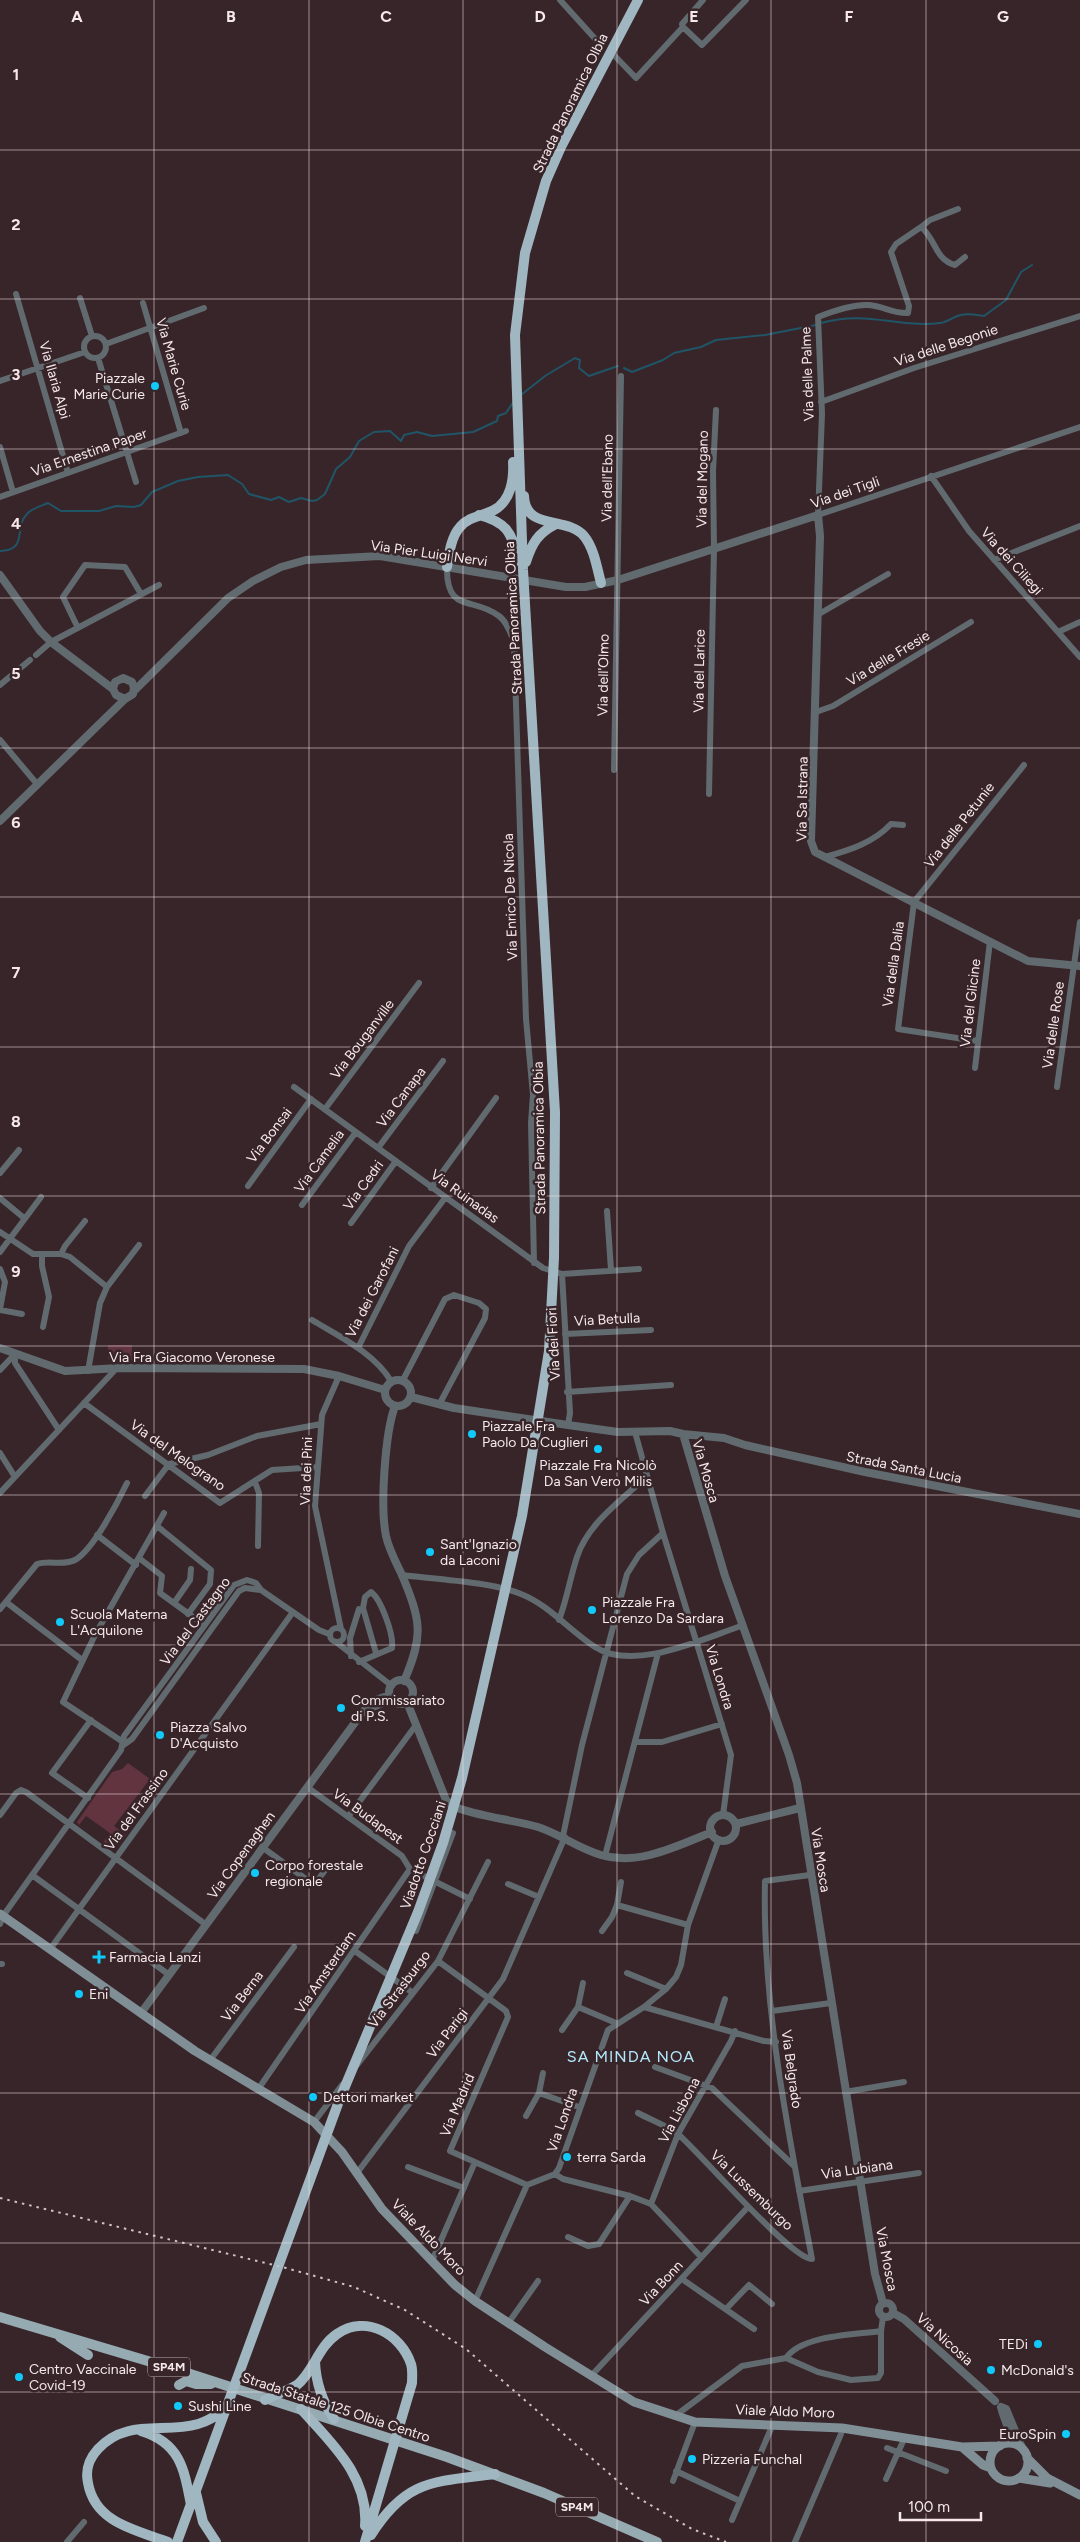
<svg xmlns="http://www.w3.org/2000/svg" width="1080" height="2542" viewBox="0 0 1080 2542" font-family="Figtree,sans-serif">
  <style>
    .green { fill: #61343f }
    .lines { fill: none; stroke-linecap: round; stroke-linejoin: round }
    .stream { stroke: #205567; stroke-width: 2 }
    .minor { stroke: #616b6f; stroke-width: 6 }
    .tertiary { stroke: #616b6f; stroke-width: 8 }
    .secondary { stroke: #7f8f95; stroke-width: 9 }
    .primary { stroke: #96aab2; stroke-width: 10 }
    .trunk { stroke: #a0b6c0; stroke-width: 10 }
    .rail { stroke: #d1c2c6; stroke-width: 2; stroke-dasharray: 2.5 5; stroke-linecap: butt }
    .grid { fill: none; stroke: #f6e8eb; stroke-width: 1; stroke-opacity: 0.55 }
    .poi-dot { fill: #0fcafa; stroke: #382529; stroke-width: 2 }
    .labels { text-anchor: middle; stroke-width: 5; stroke-linejoin: round; paint-order: stroke }
    .shield { fill: #382529; stroke: #bdaeb1; stroke-width: 1 }
    .shield-label { font-size: 12px; font-weight: bold; fill: #f6e8eb }
    .street-label { font-size: 14px; fill: #f6e8eb; stroke: #382529 }
    .poi-label { font-size: 14px; fill: #f6e8eb; stroke: #382529; text-anchor: start }
    .quarter-label { font-size: 16px; letter-spacing: 1px; fill: #b3e8fb; stroke: #382529 }
    .grid-label { font-size: 16px; text-anchor: middle; font-weight: bold; fill: #f6e8eb; stroke: #382529; stroke-width: 5; stroke-linejoin: round; paint-order: stroke }
  </style>
  <rect width="100%" height="100%" fill="#382529"/>
  <path class="green" d="M108,1345H132V1360L108,1359Z
    M128,1763L150,1779L114,1826L126,1835L113,1849L103,1843L110,1833L86,1816L79,1825L77,1822L112,1772L122,1769Z"/>
  <g class="lines">
    <path class="stream" d="M821,323C867,310 897,328 940,323C948,322 954,316 961,315C968,313 977,315 984,316L1006,300L1021,272L1032,265
      M624,368L632,372L663,360L674,353L701,347L716,340L765,335L816,325
      M521,395L545,376L575,358L580,360L579,368L589,376L618,366
      M0,551C29,550 13,528 27,514C32,508 41,506 48,503L61,511H99L116,506L134,507L141,505L152,492L178,481L198,477L228,475L242,484L249,494L271,500L279,497L289,502L301,498L312,501L317,500L325,494L336,469L350,457L359,441L374,432L390,431L401,441L404,435L417,432L432,436L473,432L497,421L498,416L506,413L514,401"/>
    <path class="minor" d="M560,0L598,42
      M683,27L702,45L746,0
      M611,52L636,78L683,27L682,24L703,0
      M921,227L930,220L958,209
      M965,257L955,265C935,260 936,239 921,227L896,244L891,252L909,306L908,313C894,314 883,306 869,305C852,304 833,311 818,317L822,414L818,515L1080,427
      M16,294L68,473
      M80,298L92,336
      M143,303L181,433
      M84 347a11 11 0 1 1 22 0a11 11 0 1 1-22 0Z
      M106,344L204,308
      M98,358L136,482
      M0,381L85,352
      M821,402L914,368L1080,316
      M0,447L13,492
      M931,476L969,531L1080,657
      M0,497L186,431
      M994,560L1080,526
      M447,567C446,614 473,596 499,616C507,622 511,633 514,642L526,1019L533,1095L531,1123L534,1263
      M819,614L888,574
      M78,628L63,597L85,565L125,567L141,594
      M1058,632L1080,622
      M36,655L51,642L159,585
      M0,685L30,660
      M816,712L833,706L971,622
      M0,740L37,784
      M614,770L621,376
      M709,794L714,548L713,471L716,410
      M825,857C850,850 873,843 891,824L903,825
      M977,1041L898,1029L914,902L1024,765
      M975,1068L990,941
      M294,1087L543,1268L562,1274L639,1269
      M1057,1087L1080,922
      M325,1109L419,983
      M378,1148L443,1061
      M0,1173L19,1150
      M248,1186L311,1099
      M431,1188L496,1098
      M0,1198L24,1218
      M302,1205L356,1132
      M607,1211L611,1270
      M351,1223L396,1161
      M0,1232L33,1254H61L70,1257L107,1287
      M0,1252L41,1197
      M61,1254L65,1246L85,1221
      M42,1255V1266L49,1297L43,1327
      M0,1269L5,1282L0,1309
      M562,1274L570,1413L568,1425
      M0,1310L22,1314
      M312,1320C340,1337 374,1353 391,1381
      M565,1334L651,1330
      M358,1348L409,1246L445,1198
      M15,1354V1363L59,1430
      M0,1370L15,1354
      M88,1371L100,1303L107,1287L139,1245
      M339,1376L322,1415L315,1506L341,1629
      M403,1380L445,1299L454,1295L479,1303L486,1309L485,1318L439,1405
      M567,1392L671,1385
      M84,1403L220,1503L272,1470L318,1467
      M635,1432L663,1533L731,1755L723,1815
      M0,1453L15,1477
      M255,1482L259,1493L258,1546
      M0,1493L114,1371V1369
      M145,1496L169,1464L208,1455L257,1436L321,1424
      M157,1526L211,1570L210,1584L188,1614
      M97,1535L136,1565
      M139,1558L162,1576L160,1593L204,1625
      M401,1575C434,1579 493,1582 521,1594C549,1605 570,1631 595,1647C634,1672 702,1639 741,1626
      M6,1602L82,1660
      M174,1603L190,1580L191,1569
      M0,1609L37,1564C49,1560 64,1566 75,1560C93,1550 118,1502 127,1483
      M559,1620C567,1599 570,1578 577,1557C588,1523 622,1500 646,1477
      M330 1635a7 7 0 1 1 14 0a7 7 0 1 1-14 0Z
      M336,1642L392,1686
      M351,1656L350,1638L359,1609
      M359,1662L392,1648C394,1635 381,1599 371,1592L365,1597L363,1608L376,1653
      M123,1742L63,1702L95,1635L164,1513
      M636,1742H662L722,1724
      M122,1746L132,1739L239,1591L245,1588L261,1590
      M307,1787L402,1856L410,1869
      M88,1798L52,1773L91,1720
      M0,1815L16,1793L21,1790L26,1792L205,1924
      M348,1817L416,1725
      M563,1836L582,1745L627,1574L639,1555L663,1533
      M262,1847L314,1885L329,1865
      M605,1856L658,1653
      M410,1869L470,1899
      M32,1875L168,1974
      M621,1882L617,1905L688,1925
      M508,1884L539,1897
      M0,1924L3,1916L121,1750L124,1736L234,1585L247,1580L256,1583L261,1590L319,1630L329,1634
      M416,1931L453,1833
      M602,1931L612,1917L617,1905
      M51,1948L293,1612
      M355,1951L413,1993
      M438,1961L506,2011L508,2017L450,2151L527,2185
      M0,1964H2
      M627,1973L666,1989
      M578,2007L616,2023
      M644,2007L764,2041L776,2042
      M772,2011L831,2003
      M716,2027L725,1999
      M562,2030L578,2007L583,1983
      M211,2059L294,1947
      M357,2065L438,1961L488,1862
      M655,2067L712,2088L793,2165
      M259,2088L410,1869
      M845,2092L904,2082
      M539,2093L579,2107
      M638,2113C651,2120 668,2126 679,2135C701,2154 791,2259 812,2259C789,2135 762,2008 765,1881L810,1875
      M526,2116L539,2093L543,2073
      M314,2122L342,2085
      M408,2167L464,2188
      M357,2173L503,1979L565,1837
      M555,2174L563,2179L630,2196L651,2204L701,2257
      M799,2191L919,2173
      M651,2204L678,2134L731,2041L735,2031
      M568,2237L588,2246L599,2244L630,2196
      M432,2261L475,2162
      M682,2279L754,2329
      M475,2301L527,2185L555,2174L559,2168L608,2030L644,2007L666,1989L676,1977L681,1965L688,1925L719,1839
      M726,2309L749,2285L772,2304
      M509,2322L538,2281
      M786,2358L818,2372L851,2380L878,2378L881,2373V2331L883,2317
      M591,2376L748,2207
      M675,2416L742,2366L786,2358C802,2335 854,2335 881,2331
      M887,2448L946,2471
      M676,2471L740,2501
      M886,2479L905,2437
      M673,2481L695,2422
      M732,2520L773,2424
      M67,2542L84,2522
      M795,2542L841,2434L842,2428"/>
    <path class="tertiary" d="M0,575L40,631L51,642L113,689
      M134,691L228,598L253,581L281,567L306,560L380,556L566,587H585L618,580L818,515L820,536L811,841L815,852L1028,961L1080,966
      M0,821L125,699L133,694L134,688L132,682L123,678L115,682L113,689L116,695L125,699
      M0,1348L65,1371L120,1368L304,1369L339,1376L385,1390
      M385 1393a13 13 0 1 1 26 0a13 13 0 1 1-26 0Z
      M411,1397L454,1408L568,1425L618,1432L670,1431L683,1434L724,1438L745,1445L865,1472L1080,1514
      M395,1406C385,1433 380,1507 386,1536C389,1550 396,1562 402,1575C421,1621 424,1635 404,1681
      M683,1434L725,1576L789,1755L797,1783L875,2274L883,2303
      M389 1692a12 12 0 1 1 24 0a12 12 0 1 1-24 0Z
      M407,1702L446,1800L452,1806C479,1817 510,1819 538,1827C560,1834 579,1849 601,1855C639,1866 677,1846 712,1832
      M370,1708L383,1703L395,1702
      M710 1828a13 13 0 1 1 26 0a13 13 0 1 1-26 0Z
      M736,1824L800,1808
      M141,2013L362,1713L373,1701L390,1695
      M879 2310a7 7 0 1 1 14 0a7 7 0 1 1-14 0Z
      M893,2313L904,2319L995,2401
      M1001,2407L1006,2409L1023,2450
      M1002,2411L1008,2428L1006,2443"/>
    <path class="secondary" d="M0,1914L195,2051L314,2122L342,2152L382,2209L455,2285L475,2301L545,2347L634,2402L695,2422L842,2428L962,2447L1000,2446
      M990 2462a19 19 0 1 1 38 0a19 19 0 1 1-38 0Z
      M962,2447L983,2465L991,2468
      M1027,2458L1047,2478L1080,2495
      M1019,2478L1050,2483"/>
    <path class="primary" d="M0,2317L178,2370L447,2457L544,2493L657,2542
      M60,2337L88,2355
      M179,2385L186,2381L196,2384H211"/>
    <path class="trunk" d="M524,496C525,531 567,516 584,536C594,548 597,568 601,583
      M479,515C510,523 511,535 520,562
      M526,562C532,543 538,533 556,524
      M447,567C449,554 451,537 460,527C469,516 483,516 494,510C511,501 514,479 513,462
      M315,2362C316,2384 322,2401 334,2419
      M265,2400C275,2394 288,2391 297,2385C314,2371 318,2347 337,2334C366,2314 401,2334 411,2364C413,2370 412,2377 412,2383L365,2542
      M301,2409C331,2443 369,2476 365,2526
      M141,2431C180,2443 184,2468 191,2505
      M196,2493L203,2522L216,2542
      M371,2535C407,2478 435,2482 495,2474
      M168,2542C136,2530 95,2523 88,2483C85,2469 89,2459 98,2449C127,2418 163,2434 198,2424C210,2421 218,2414 228,2407
      M177,2542L339,2101L418,1912L443,1843L462,1778L522,1516L549,1351L554,1258L555,1112L523,570L515,335L525,253L546,181L561,147L638,0"/>
    <path class="rail" d="M0,2198L286,2268L354,2287L405,2310L466,2349L635,2496L692,2529L726,2542"/>
  </g>
  <path class="grid" d="M154,0V2542M309,0V2542M463,0V2542M617,0V2542M771,0V2542M926,0V2542M0,150H1080M0,299H1080M0,449H1080M0,598H1080M0,748H1080M0,897H1080M0,1047H1080M0,1196H1080M0,1346H1080M0,1495H1080M0,1645H1080M0,1794H1080M0,1944H1080M0,2093H1080M0,2243H1080M0,2392H1080"/>
  <g class="poi-dot">
    <circle cx="155" cy="386" r="5"/>
    <circle cx="472" cy="1434" r="5"/>
    <circle cx="598" cy="1449" r="5"/>
    <circle cx="430" cy="1552" r="5"/>
    <circle cx="592" cy="1610" r="5"/>
    <circle cx="60" cy="1622" r="5"/>
    <circle cx="341" cy="1708" r="5"/>
    <circle cx="160" cy="1735" r="5"/>
    <circle cx="255" cy="1873" r="5"/>
    <path d="M96.5 1949.5h5v5h5v5h-5v5h-5v-5h-5v-5h5z"/>
    <circle cx="79" cy="1994" r="5"/>
    <circle cx="313" cy="2097" r="5"/>
    <circle cx="567" cy="2157" r="5"/>
    <circle cx="1038" cy="2344" r="5"/>
    <circle cx="991" cy="2370" r="5"/>
    <circle cx="19" cy="2377" r="5"/>
    <circle cx="178" cy="2406" r="5"/>
    <circle cx="1066" cy="2434" r="5"/>
    <circle cx="692" cy="2459" r="5"/>
  </g>
  <g class="labels">
    <g class="shield">
      <rect x="148" y="2357.5" width="42" height="19" rx="4"/>
      <rect x="556" y="2497.5" width="42" height="19" rx="4"/>
    </g>
    <g class="shield-label">
      <text x="169" y="2371">SP4M</text>
      <text x="577" y="2511">SP4M</text>
    </g>
    <g class="street-label">
      <text transform="translate(570 103) rotate(-64)" y="5">Strada Panoramica Olbia</text>
      <text transform="translate(946 345) rotate(-18)" y="5">Via delle Begonie</text>
      <text transform="translate(174 364) rotate(74)" y="5">Via Marie Curie</text>
      <text transform="translate(807 374) rotate(-92)" y="5">Via delle Palme</text>
      <text transform="translate(55 380) rotate(74)" y="5">Via Ilaria Alpi</text>
      <text transform="translate(89 452) rotate(-19)" y="5">Via Ernestina Paper</text>
      <text transform="translate(607 478) rotate(-89)" y="5">Via dell'Ebano</text>
      <text transform="translate(702 479) rotate(-89)" y="5">Via del Mogano</text>
      <text transform="translate(845 492) rotate(-19)" y="5">Via dei Tigli</text>
      <text transform="translate(429 553) rotate(8)" y="5">Via Pier Luigi Nervi</text>
      <text transform="translate(1012 561) rotate(48)" y="5">Via dei Ciliegi</text>
      <text transform="translate(513 618) rotate(-93)" y="5">Strada Panoramica Olbia</text>
      <text transform="translate(888 658) rotate(-31)" y="5">Via delle Fresie</text>
      <text transform="translate(699 671) rotate(-89)" y="5">Via del Larice</text>
      <text transform="translate(603 675) rotate(-89)" y="5">Via dell'Olmo</text>
      <text transform="translate(802 799) rotate(-89)" y="5">Via Sa Istrana</text>
      <text transform="translate(959 825) rotate(-52)" y="5">Via delle Petunie</text>
      <text transform="translate(510 897) rotate(-92)" y="5">Via Enrico De Nicola</text>
      <text transform="translate(893 964) rotate(-82)" y="5">Via della Dalia</text>
      <text transform="translate(970 1003) rotate(-83)" y="5">Via del Glicine</text>
      <text transform="translate(1053 1025) rotate(-82)" y="5">Via delle Rose</text>
      <text transform="translate(362 1039) rotate(-53)" y="5">Via Bouganville</text>
      <text transform="translate(401 1097) rotate(-53)" y="5">Via Canapa</text>
      <text transform="translate(269 1135) rotate(-53)" y="5">Via Bonsai</text>
      <text transform="translate(539 1138) rotate(-91)" y="5">Strada Panoramica Olbia</text>
      <text transform="translate(319 1161) rotate(-54)" y="5">Via Camelia</text>
      <text transform="translate(363 1185) rotate(-54)" y="5">Via Cedri</text>
      <text transform="translate(465 1196) rotate(36)" y="5">Via Ruinadas</text>
      <text transform="translate(372 1292) rotate(-63)" y="5">Via dei Garofani</text>
      <text transform="translate(607 1319) rotate(-3)" y="5">Via Betulla</text>
      <text transform="translate(553 1344) rotate(-93)" y="5">Via dei Fiori</text>
      <text x="192" y="1362">Via Fra Giacomo Veronese</text>
      <text transform="translate(178 1455) rotate(35)" y="5">Via del Melograno</text>
      <text transform="translate(904 1467) rotate(11)" y="5">Strada Santa Lucia</text>
      <text transform="translate(306 1471) rotate(-88)" y="5">Via dei Pini</text>
      <text transform="translate(706 1471) rotate(74)" y="5">Via Mosca</text>
      <text transform="translate(195 1621) rotate(-53)" y="5">Via del Castagno</text>
      <text transform="translate(720 1677) rotate(73)" y="5">Via Londra</text>
      <text transform="translate(136 1809) rotate(-54)" y="5">Via del Frassino</text>
      <text transform="translate(368 1816) rotate(36)" y="5">Via Budapest</text>
      <text transform="translate(241 1855) rotate(-54)" y="5">Via Copenaghen</text>
      <text transform="translate(423 1855) rotate(-71)" y="5">Viadotto Cocciani</text>
      <text transform="translate(821 1860) rotate(81)" y="5">Via Mosca</text>
      <text transform="translate(325 1972) rotate(-56)" y="5">Via Amsterdam</text>
      <text transform="translate(399 1989) rotate(-53)" y="5">Via Strasburgo</text>
      <text transform="translate(242 1996) rotate(-53)" y="5">Via Berna</text>
      <text transform="translate(447 2033) rotate(-53)" y="5">Via Parigi</text>
      <text transform="translate(792 2069) rotate(82)" y="5">Via Belgrado</text>
      <text transform="translate(457 2105) rotate(-67)" y="5">Via Madrid</text>
      <text transform="translate(679 2110) rotate(-62)" y="5">Via Lisbona</text>
      <text transform="translate(562 2120) rotate(-71)" y="5">Via Londra</text>
      <text transform="translate(857 2169) rotate(-8)" y="5">Via Lubiana</text>
      <text transform="translate(752 2190) rotate(44)" y="5">Via Lussemburgo</text>
      <text transform="translate(429 2237) rotate(46)" y="5">Viale Aldo Moro</text>
      <text transform="translate(887 2259) rotate(79)" y="5">Via Mosca</text>
      <text transform="translate(661 2283) rotate(-47)" y="5">Via Bonn</text>
      <text transform="translate(945 2339) rotate(42)" y="5">Via Nicosia</text>
      <text transform="translate(336 2407) rotate(18)" y="5">Strada Statale 125 Olbia Centro</text>
      <text transform="translate(785 2411) rotate(2)" y="5">Viale Aldo Moro</text>
    </g>
    <g class="poi-label">
      <text x="145" y="383" text-anchor="end">Piazzale<tspan x="145" dy="16">Marie Curie</tspan></text>
      <text x="482" y="1431">Piazzale Fra<tspan x="482" dy="16">Paolo Da Cuglieri</tspan></text>
      <text x="598" y="1470" text-anchor="middle">Piazzale Fra Nicolò<tspan x="598" dy="16">Da San Vero Milis</tspan></text>
      <text x="440" y="1549">Sant'Ignazio<tspan x="440" dy="16">da Laconi</tspan></text>
      <text x="602" y="1607">Piazzale Fra<tspan x="602" dy="16">Lorenzo Da Sardara</tspan></text>
      <text x="70" y="1619">Scuola Materna<tspan x="70" dy="16">L'Acquilone</tspan></text>
      <text x="351" y="1705">Commissariato<tspan x="351" dy="16">di P.S.</tspan></text>
      <text x="170" y="1732">Piazza Salvo<tspan x="170" dy="16">D'Acquisto</tspan></text>
      <text x="265" y="1870">Corpo forestale<tspan x="265" dy="16">regionale</tspan></text>
      <text x="109" y="1962">Farmacia Lanzi</text>
      <text x="89" y="1999">Eni</text>
      <text x="323" y="2102">Dettori market</text>
      <text x="577" y="2162">terra Sarda</text>
      <text x="1028" y="2349" text-anchor="end">TEDi</text>
      <text x="29" y="2374">Centro Vaccinale<tspan x="29" dy="16">Covid-19</tspan></text>
      <text x="1001" y="2375">McDonald's</text>
      <text x="188" y="2411">Sushi Line</text>
      <text x="1056" y="2439" text-anchor="end">EuroSpin</text>
      <text x="702" y="2464">Pizzeria Funchal</text>
    </g>
    <g class="quarter-label">
      <text x="631" y="2062">SA MINDA NOA</text>
    </g>
  </g>
  <g class="grid-label">
    <text x="77" y="22">A</text>
    <text x="231" y="22">B</text>
    <text x="386" y="22">C</text>
    <text x="540" y="22">D</text>
    <text x="694" y="22">E</text>
    <text x="849" y="22">F</text>
    <text x="1003" y="22">G</text>
    <text x="16" y="80">1</text>
    <text x="16" y="230">2</text>
    <text x="16" y="380">3</text>
    <text x="16" y="529">4</text>
    <text x="16" y="679">5</text>
    <text x="16" y="828">6</text>
    <text x="16" y="978">7</text>
    <text x="16" y="1127">8</text>
    <text x="16" y="1277">9</text>
  </g>
  <path d="M900 2512v8h81v-8" fill="none" stroke="#f6e8eb" stroke-width="2.5"/>
  <text x="908" y="2512" font-size="15" fill="#f6e8eb" stroke="#382529" stroke-width="4" paint-order="stroke">100 m</text>
</svg>
